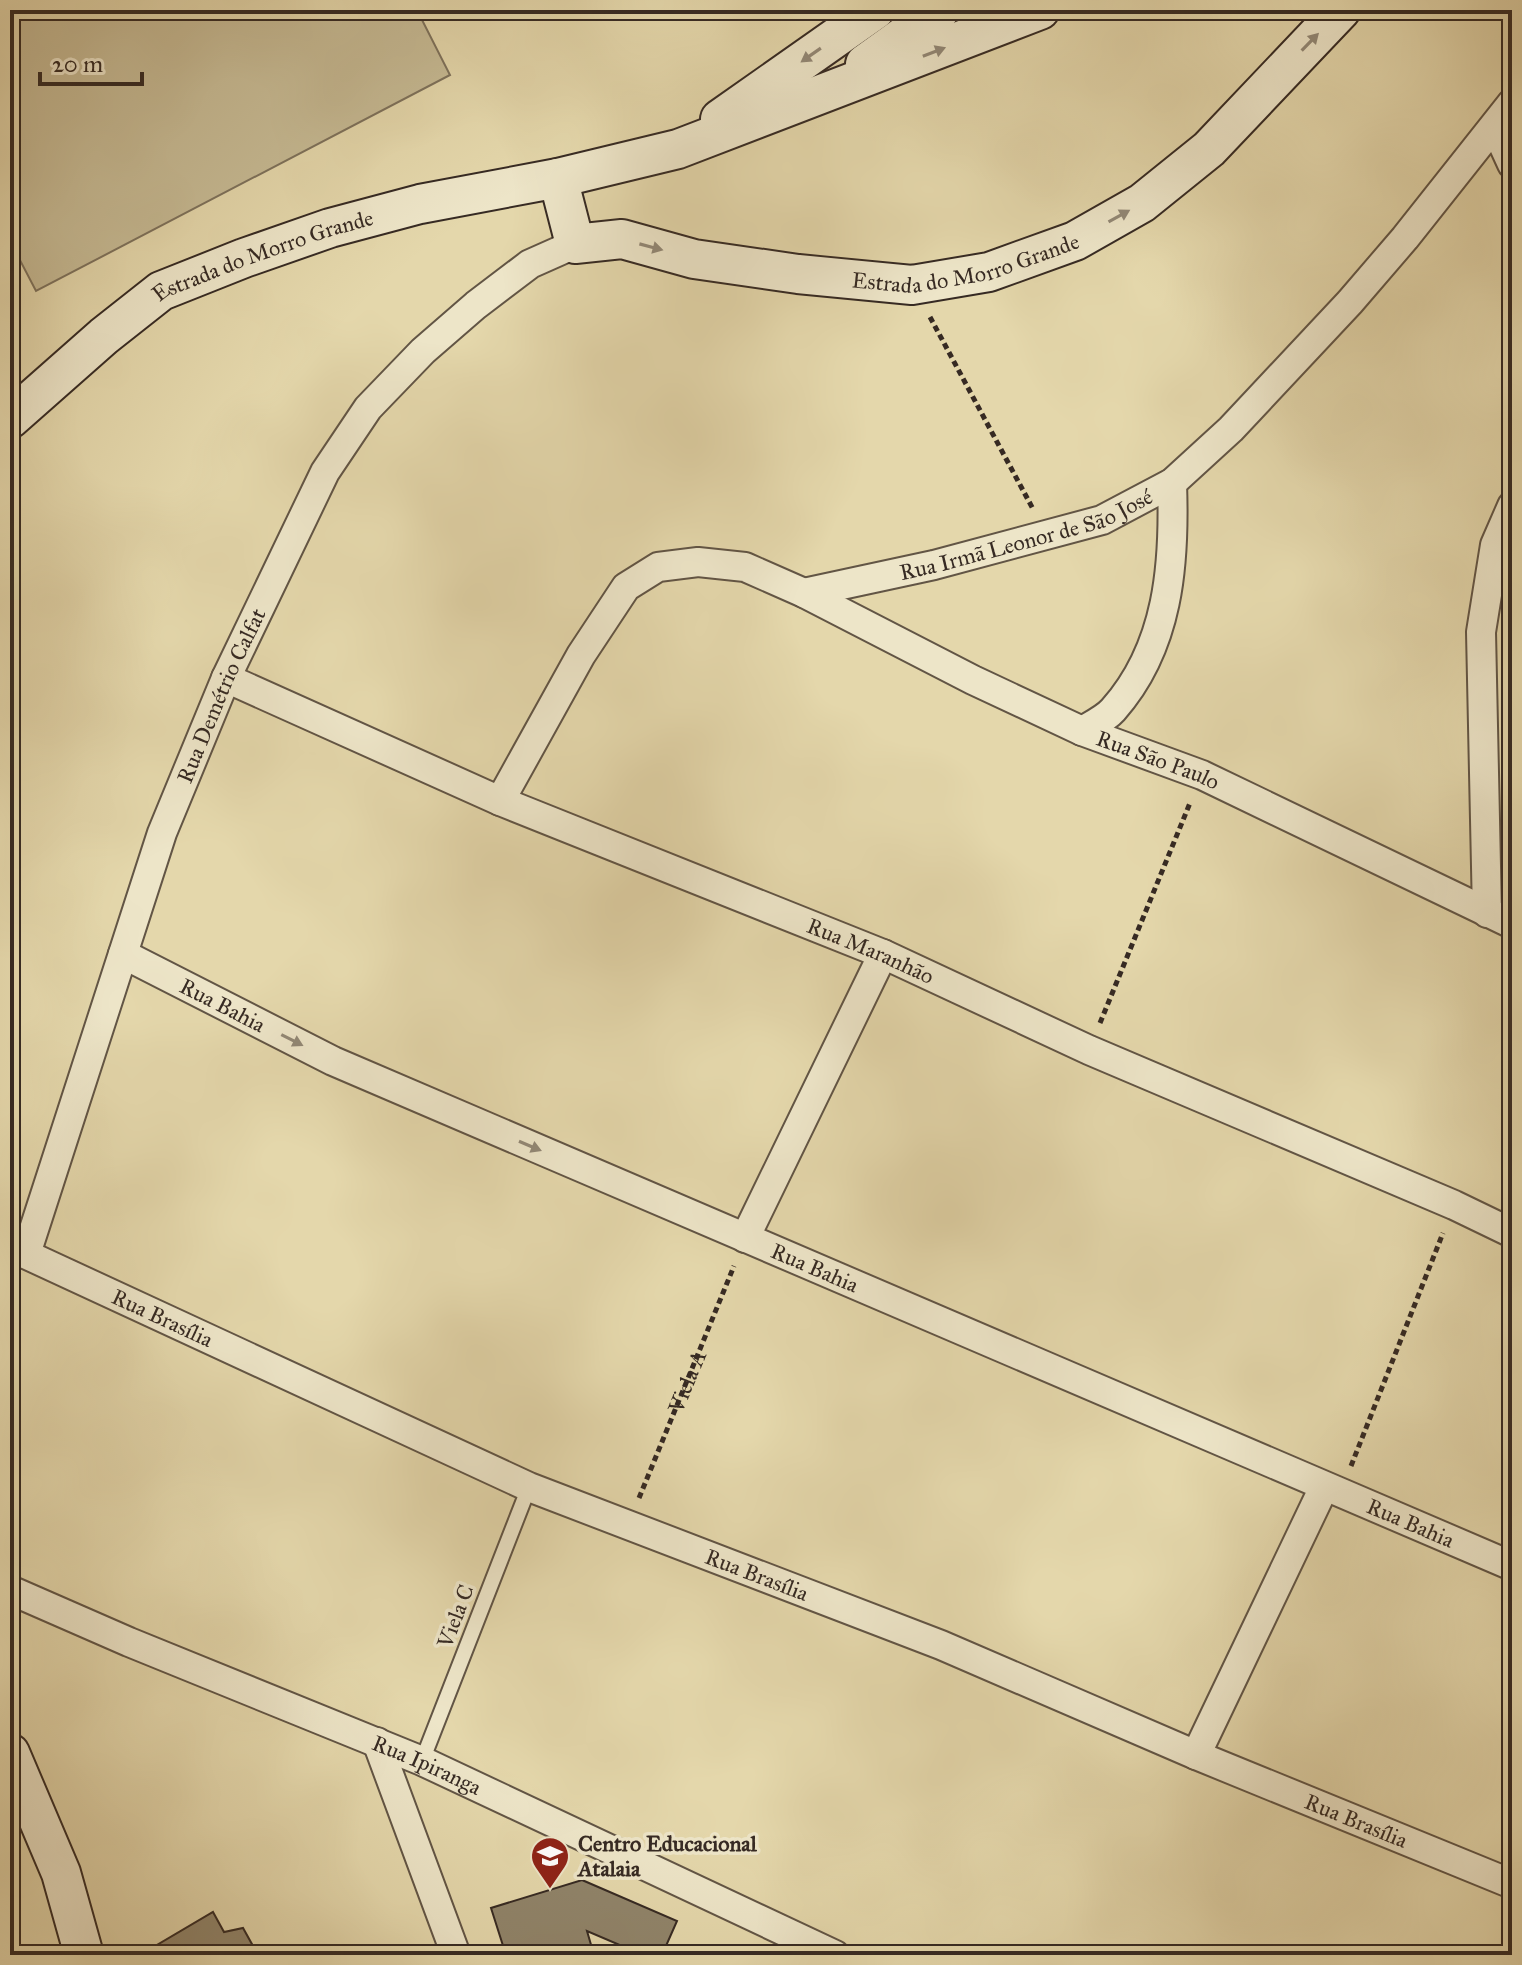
<svg xmlns="http://www.w3.org/2000/svg" width="1522" height="1965" viewBox="0 0 1522 1965" font-family="'IM FELL Great Primer',serif">
  <style>
    .green { fill: #c6ba94; stroke: #7e725c; stroke-width: 2 }
    .building { fill: #90846a; stroke: #362a23; stroke-width: 2 }
    .lines { fill: none; stroke-linecap: round; stroke-linejoin: round }
    .lane-casing { stroke: #625545; stroke-width: 18 }
    .street-casing { stroke: #625545; stroke-width: 32 }
    .secondary-casing { stroke: #362a23; stroke-width: 42 }
    .path { stroke: #362a23; stroke-width: 5; stroke-dasharray: 6 4; stroke-linecap: butt }
    .lane { stroke: #ede5c8; stroke-width: 14 }
    .street { stroke: #ede5c8; stroke-width: 28 }
    .secondary { stroke: #ede5c8; stroke-width: 38 }
    .oneway { fill: #928876 }
    .labels { text-anchor: middle; stroke-width: 7; stroke-linejoin: round; paint-order: stroke }
    .street-label { font-size: 22px; fill: #362a23; stroke: #ede5c8 }
    .poi-label { font-size: 22px; font-weight: bold; fill: #362a23; stroke: #ede5c8; text-anchor: start }
  </style>
  <rect width="100%" height="100%" fill="#e4d7ab"/>
  <filter id="stains"><feTurbulence type="fractalNoise" baseFrequency=".0025" numOctaves="4"/><feColorMatrix values="0 0 0 0 .2 0 0 0 0 .09 0 0 0 0 .02 0 0 0 .5 -.17"/></filter>
  <radialGradient id="worn" r=".72"><stop offset=".6" stop-color="#630" stop-opacity="0"/><stop offset="1" stop-color="#630" stop-opacity=".3"/></radialGradient>
  <path class="green" d="M10,10H417L450,75L36,291L10,241Z"/>
  <path class="building" d="M582,1880L677,1921L662,1955H643L587,1931L594,1955H506L491,1908Z
    M213,1912L224,1932L243,1928L258,1955H140Z"/>
  <g class="lines">
    <defs>
      <path id="lane" d="M422,1761L529,1487"/>
      <g id="street">
        <path d="M1495,127L1512,164"/>
        <path id="s2" d="M804,593L934,565L1102,520L1172,483L1231,429L1350,302L1405,238L1512,103"/>
        <path id="s3" d="M226,678L500,801L883,954L1089,1050L1454,1205L1512,1233"/>
        <path d="M1082,731C1092,725 1105,719 1113,710C1169,647 1175,564 1172,483"/>
        <path id="s4" d="M500,801L581,655L626,587L658,567L698,562L745,567L804,593L973,680L1082,731L1202,775L1512,924"/>
        <path d="M1487,913L1481,632L1495,545L1512,506"/>
        <path id="s5" d="M123,954L333,1061L1512,1566"/>
        <path d="M745,1238L883,954"/>
        <path id="s6" d="M10,1247L529,1487L941,1645L1196,1755L1512,1884"/>
        <path id="s7" d="M26,1254L162,833L226,678L325,472L368,408L423,351L476,305L530,264L575,244"/>
        <path id="s8" d="M10,1590L129,1642L422,1761L835,1955"/>
        <path d="M377,1742L456,1955"/>
        <path d="M1196,1755L1324,1487"/>
      </g>
      <g id="secondary">
        <path d="M865,64L940,10"/>
        <path d="M720,119L875,10"/>
        <path id="s9" d="M558,178L575,244L622,239L694,259L798,274L912,285L989,272L1075,241L1142,203L1209,149L1341,10"/>
        <path id="s10" d="M10,419L104,336L161,291L244,258L330,228L420,204L558,178L678,149L1040,10"/>
        <path d="M10,1753L61,1873L84,1955"/>
      </g>
    </defs>
    <use href="#lane" class="lane-casing"/>
    <use href="#street" class="street-casing"/>
    <use href="#secondary" class="secondary-casing"/>
    <g class="path">
      <path d="M930,317L1033,509"/>
      <path d="M1100,1023L1190,803"/>
      <path d="M1351,1466L1443,1233"/>
      <path id="s1" d="M639,1498L734,1266"/>
    </g>
    <use href="#lane" class="lane"/>
    <use href="#street" class="street"/>
    <use href="#secondary" class="secondary"/>
  </g>
  <defs><path id="oneway-solid" d="M-6-.8H1V-3.2L6.5 0L1 3.2V.8H-6Z" transform="scale(2)"/></defs>
  <g class="oneway">
    <use href="#oneway-solid" transform="translate(1310 42) rotate(-46)"/>
    <use href="#oneway-solid" transform="translate(934 52) rotate(-21)"/>
    <use href="#oneway-solid" transform="translate(811 55) rotate(145)"/>
    <use href="#oneway-solid" transform="translate(1119 216) rotate(-29)"/>
    <use href="#oneway-solid" transform="translate(651 247) rotate(15)"/>
    <use href="#oneway-solid" transform="translate(292 1040) rotate(27)"/>
    <use href="#oneway-solid" transform="translate(530 1146) rotate(23)"/>
  </g>
  <defs>
    <symbol id="school-pin" viewBox="-11 -11 22 30"><path d="M0 17L-7.5 6A9.5 9.5 0 1 1 7.5 6Z" fill="#8f2418" stroke="#ede5c8"/><path d="M0-5L7-2L0 1L-7-2ZM-4 1L0 2.5L4 1V4Q0 6-4 4Z" fill="#fff"/></symbol>
  </defs>
  <g fill-rule="evenodd">
    <use href="#school-pin" x="528" y="1834" width="44" height="60"/>
  </g>
  <g class="labels">
    <g class="street-label">
      <text dy="8" stroke="none"><textPath href="#s9" startOffset="466">Estrada do Morro Grande</textPath></text>
      <text dy="8" stroke="none"><textPath href="#s10" startOffset="306">Estrada do Morro Grande</textPath></text>
      <text dy="8" stroke="none"><textPath href="#s2" startOffset="230">Rua Irmã Leonor de São José</textPath></text>
      <text dy="8" stroke="none"><textPath href="#s7" startOffset="592">Rua Demétrio Calfat</textPath></text>
      <text dy="8" stroke="none"><textPath href="#s4" startOffset="830">Rua São Paulo</textPath></text>
      <text dy="8" stroke="none"><textPath href="#s3" startOffset="700">Rua Maranhão</textPath></text>
      <text dy="8" stroke="none"><textPath href="#s5" startOffset="112">Rua Bahia</textPath></text>
      <text dy="8" stroke="none"><textPath href="#s5" startOffset="760">Rua Bahia</textPath></text>
      <text dy="8" stroke="none"><textPath href="#s6" startOffset="168">Rua Brasília</textPath></text>
      <text dy="8" stroke="none"><textPath href="#s1" startOffset="126">Viela A</textPath></text>
      <text dy="8" stroke="none"><textPath href="#s5" startOffset="1408">Rua Bahia</textPath></text>
      <text dy="8" stroke="none"><textPath href="#s6" startOffset="816">Rua Brasília</textPath></text>
      <text transform="translate(455 1616) rotate(-69)" y="8">Viela C</text>
      <text dy="8" stroke="none"><textPath href="#s8" startOffset="452">Rua Ipiranga</textPath></text>
      <text dy="8" stroke="none"><textPath href="#s6" startOffset="1464">Rua Brasília</textPath></text>
    </g>
    <g class="poi-label">
      <text x="578" y="1851">Centro Educacional<tspan x="578" dy="25">Atalaia</tspan></text>
    </g>
  </g>
  <rect width="1522" height="1965" fill="none" stroke="#e4d7ab" stroke-width="40"/>
  <rect x="12" y="12" width="1498" height="1941" fill="none" stroke="#362a23" stroke-width="4"/>
  <rect x="20" y="20" width="1482" height="1925" fill="none" stroke="#362a23" stroke-width="2"/>
  <path d="M40 72v12h102v-12" fill="none" stroke="#362a23" stroke-width="4"/>
  <text x="52" y="72" font-size="24" fill="#362a23" stroke="#ede5c8" stroke-width="6" paint-order="stroke">20 m</text>
  <rect width="100%" height="100%" filter="url(#stains)"/>
  <rect width="100%" height="100%" fill="url(#worn)"/>
</svg>
